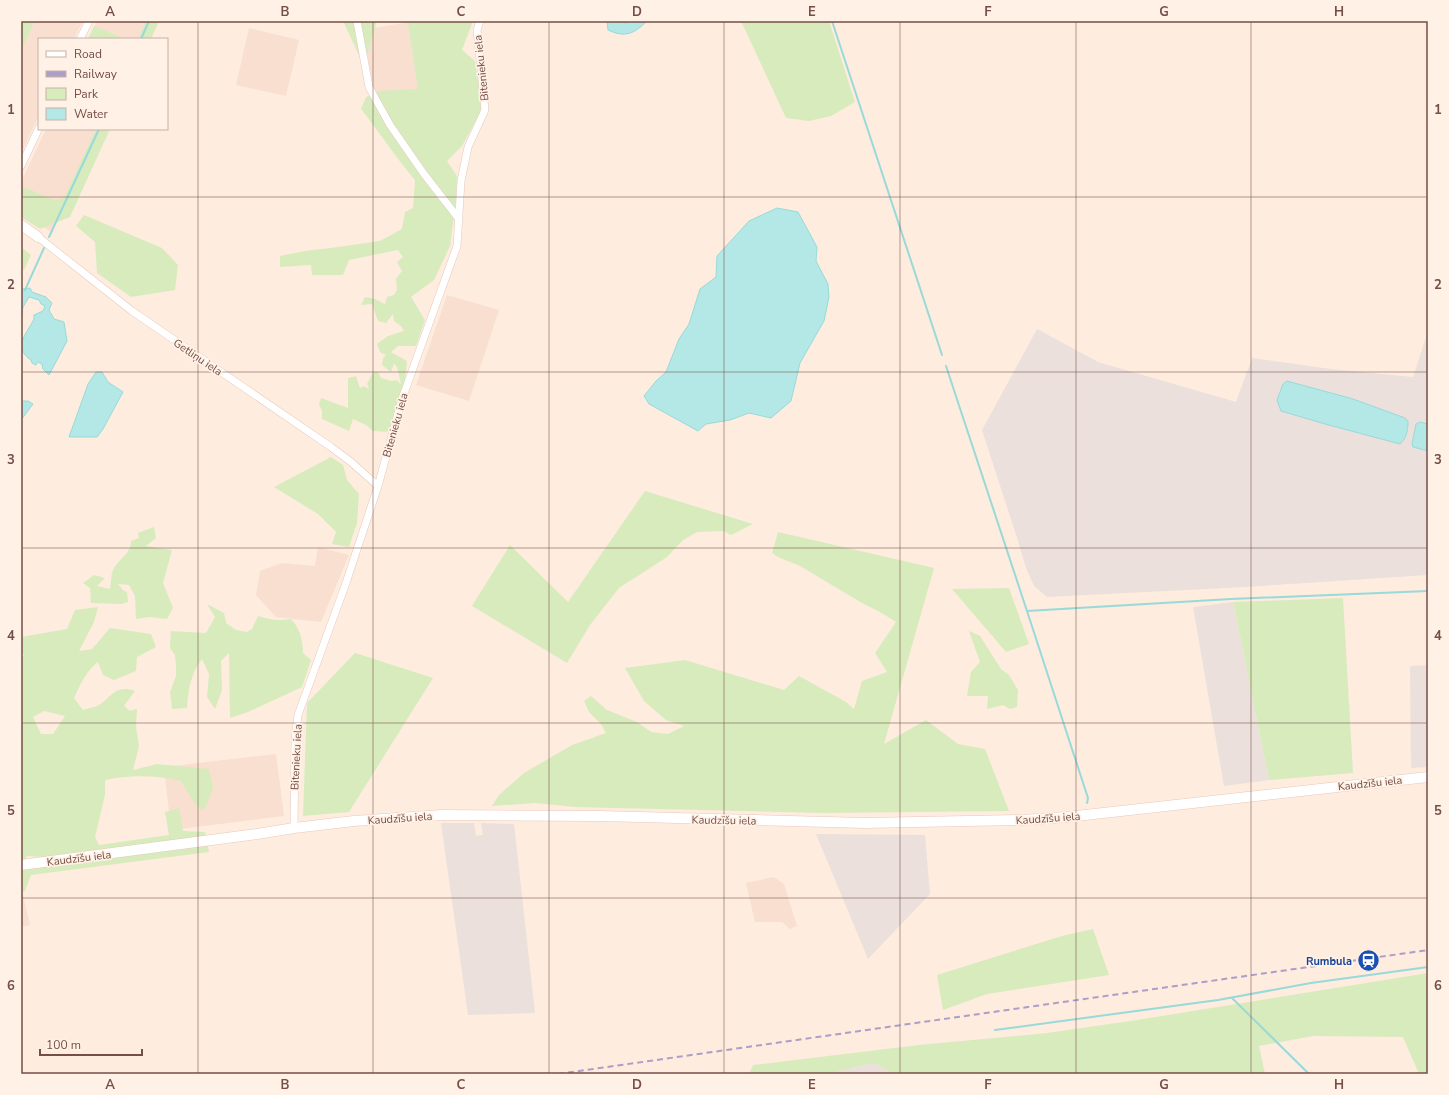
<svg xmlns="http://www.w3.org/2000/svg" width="1449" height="1095" viewBox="0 0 1449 1095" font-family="'Nunito Sans',sans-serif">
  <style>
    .residential { fill: #f8dfd0 }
    .industrial { fill: #ebe0db }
    .green { fill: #d8ebbd; fill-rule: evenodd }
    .water { fill: #b3e8e6; stroke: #98dad9 }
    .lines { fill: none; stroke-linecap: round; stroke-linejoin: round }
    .stream { stroke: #98dad9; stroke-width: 2 }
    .street-casing { stroke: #e4c9be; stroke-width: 8 }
    .secondary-casing { stroke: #e9c8ba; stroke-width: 11 }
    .street { stroke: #fff; stroke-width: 7 }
    .secondary { stroke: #fff; stroke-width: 10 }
    .rail { stroke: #ad9ec7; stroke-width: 2; stroke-dasharray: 6 4; stroke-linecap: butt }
    .grid { fill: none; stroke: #754e45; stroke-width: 1; stroke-opacity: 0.55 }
    .labels { text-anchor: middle; stroke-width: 3.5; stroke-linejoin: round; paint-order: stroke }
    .street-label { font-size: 11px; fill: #754e45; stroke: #fff1e6 }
    .transit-label { font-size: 11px; font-weight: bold; fill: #164399; stroke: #fff1e6; text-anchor: end }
    .neatline { fill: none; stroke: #754e45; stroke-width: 1.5 }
    .grid-label { font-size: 13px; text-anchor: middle; font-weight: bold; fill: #754e45 }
  </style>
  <rect width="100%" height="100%" fill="#feecdf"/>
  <path class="residential" d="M35,21H83L74,39H39V115L21,154V51Z
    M97,21H148L140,39H88Z
    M416,21L428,96L395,124L374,88L367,55V29Z
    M249,28L299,40L286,96L236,85Z
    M46,129H98L66,197L52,233L21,210V182Z
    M447,295L499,310L469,401L416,385Z
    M318,547L349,555L321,622L276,617L256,595L260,571L282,563L315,566Z
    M276,754L284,816L171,830L164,767Z
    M774,877L784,884L797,926L790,929L782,922H755L746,883Z
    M21,887L30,925L21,927Z"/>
  <path class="industrial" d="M1037,329L1098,362L1236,402L1252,358L1331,369L1413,377L1428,331V575L1245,587L1047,597L1034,586L1026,568L1018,541L982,430Z
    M1233,602L1269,780L1224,786L1193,607Z
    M1428,665V767L1411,768L1410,666Z
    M441,823H474L476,836L483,835L481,823L514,824L535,1013L468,1015Z
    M816,834L925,835L930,894L868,959Z
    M873,1063L894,1074H828Z"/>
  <path class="green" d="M21,21H35L21,51Z
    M146,21H159L151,39H138Z
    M343,21H377L364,66Z
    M409,21H473L462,50L475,61L482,109L462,146L447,161L457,176L456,200L450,246L434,280L411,297L425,320L416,346H398L391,352L407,361L404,389L391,432L373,431L366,425L353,419L349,431L322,419V411L319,405L321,398L348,408V378L356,376L360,388L364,386L369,389L367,384L373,372H378L381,378L392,381L396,380L401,384L397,367L394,363L391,372L382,365L383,358L386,355L380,352L377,344L388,336L404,331L401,326L394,321L393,314L386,323L378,321L372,304L361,305L365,297L375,299L385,304L387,297L394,295L397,290L396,279L402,271L397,262L403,257L398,250L349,260L343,275H312L311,265L280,267V256L305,251L338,247L380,241L402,229L405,212L413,208L415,180C396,158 380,133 361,109L366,97L380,91L418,89L408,24Z
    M741,21H829L855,102L831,116L809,121L786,118Z
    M94,26L125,39H88Z
    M96,129H110L70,217L40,229L21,217V186L54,200L64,198Z
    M84,215L162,248L178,265L175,290L131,297L97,273L95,242L76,226Z
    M21,247L31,255L24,270L21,268Z
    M331,457L343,465L347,480L359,494L357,523L349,547L332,544L336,532L318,514L274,487Z
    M645,491L753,524L731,535L724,531L697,532L683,540L667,557L619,588L590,625L567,663L472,606L510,545L568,602Z
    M154,527L156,538L146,546L172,550L163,583L173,608L167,619L149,617L136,619L135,596L129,585L118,584L123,590L127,592L128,602L121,604L91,603L90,588L83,583L94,575L105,578L97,586L110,589C111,583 111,575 113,570C118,559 131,554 131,541L139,538L138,533Z
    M778,532L934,568L884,744L926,720L958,744L985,749L1009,811L823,813L575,807L536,803L492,806L499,795L524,773L572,745L606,733L601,724L589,712L584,701L591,696L607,710L637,722L651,732L668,734L684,726L666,720L644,701L625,668L685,660L784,690L799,676L846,702L854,709L862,681L887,672L875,653L896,622L880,612L862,603L800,566L778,557L772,553Z
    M1009,588L1029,644L1006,652L952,589Z
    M1343,598L1353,773L1269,780L1233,602Z
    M207,604L224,613L226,623L236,630L247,632L252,629L258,616C270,620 279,621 291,619C300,628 303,641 303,653L311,660L302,687L248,712L230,718L229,653L221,661L222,690L215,709L207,697L209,674L202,659C191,673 188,690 187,708L172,709L170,692L176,676V665L175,655L170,648L171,631L206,633L215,617Z
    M98,607L94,622L79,651L92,649L110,628L151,634L156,647L137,657L136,671L114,680L103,675L98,662C86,671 80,685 74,698L83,710C88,708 94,708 99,705C112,697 115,684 135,691L124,706L130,711L137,709L136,727L139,746L133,770L157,764L209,769L213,788L206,807L200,810L190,796L181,781C157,775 129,775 105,780V795L95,837L99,845L169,835L165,812L179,808L183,831L205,832L209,852L31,875L25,891L21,892V657L24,656L21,649V637L67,629L75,610ZM44,711L65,716L53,734H41L33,717ZM27,856L44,857L22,867Z
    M969,631L980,636L1001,669L1009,675L1018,690L1017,707L1010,709L1003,705L987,709L988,696H967L971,672L980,662Z
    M355,653L433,678L349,812L303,816L307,703Z
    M1093,929L1109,975L987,994L943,1010L937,975L1062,936Z
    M1428,973V1074H1419L1403,1037L1313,1036L1259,1046L1265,1074H894L873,1063L828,1074H749L753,1065L919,1045L1047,1033L1137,1020Z"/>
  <path class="water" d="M607,21H620L625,23L628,21H647C634,34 625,38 608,30Z
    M777,208L798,212L817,247L816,261L828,284L829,297L824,321L800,363L791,401L771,418L749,413L730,420L706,424L698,431L649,404L644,396L656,381L666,372L679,339L689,324L700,289L716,277L717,256L749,221Z
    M30,288L32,292L46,297L52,303L49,310L54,319L64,322L67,341L49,375L43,369L42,364L38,362L36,365L32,363L31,360C12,347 26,335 34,319V315L43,311L45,306L41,304L39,300L29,297L23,307L21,320V290L22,289Z
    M96,372H102L108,382L123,392L103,429L97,437H69L88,384Z
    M1287,381L1353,399L1405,418L1408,421C1408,429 1407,438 1400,444L1325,424L1281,411L1277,400L1283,384Z
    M21,401H28L33,404L21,420Z
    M1420,422L1428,424V451L1413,447L1412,444L1416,424Z"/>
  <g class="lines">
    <path class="stream" d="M832,21L942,355
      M141,39L149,21
      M49,237L99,129
      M25,290L44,248
      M946,366L1027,611L1231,599L1428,591
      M1027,611L1088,798L1087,803
      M1232,998L1309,1074
      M995,1030L1218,1000L1311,983L1428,967"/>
    <defs>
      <path id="street" d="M357,21L369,87L390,125L424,174L459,219
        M80,39L89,21
        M21,166L39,128
        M38,237L132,311L331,447L351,462L378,486
        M294,828L295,740L298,715L346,583L378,486L402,399L457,246L461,181L468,147L485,110L477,30L480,21"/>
      <path id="secondary" d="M21,225L38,237
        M21,865L257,834L294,828L354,821L442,815L600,816L865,823L1022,820L1067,817L1428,777"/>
    </defs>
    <use href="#street" class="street-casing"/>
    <use href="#secondary" class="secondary-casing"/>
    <use href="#street" class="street"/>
    <use href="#secondary" class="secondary"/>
    <path class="rail" d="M558,1074L1428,950"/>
  </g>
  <path class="grid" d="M198,21V1074M373,21V1074M549,21V1074M724,21V1074M900,21V1074M1076,21V1074M1251,21V1074M21,197H1428M21,372H1428M21,548H1428M21,723H1428M21,898H1428"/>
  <defs>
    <symbol id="station-disc" viewBox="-11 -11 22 22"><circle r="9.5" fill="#1a4fb4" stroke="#fff1e6"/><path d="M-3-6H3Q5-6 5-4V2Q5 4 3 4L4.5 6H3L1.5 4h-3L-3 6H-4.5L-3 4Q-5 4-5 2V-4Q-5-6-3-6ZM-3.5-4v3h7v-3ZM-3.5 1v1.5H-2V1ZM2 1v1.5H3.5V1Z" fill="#fff"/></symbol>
  </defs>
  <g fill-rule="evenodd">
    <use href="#station-disc" x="1356" y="948" width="25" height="25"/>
  </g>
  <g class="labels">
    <g class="street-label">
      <text transform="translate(481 68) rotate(-96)" y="4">Bitenieku iela</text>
      <text transform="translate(198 357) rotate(34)" y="4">Getliņu iela</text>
      <text transform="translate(395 425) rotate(-74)" y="4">Bitenieku iela</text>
      <text transform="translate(296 757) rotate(-87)" y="4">Bitenieku iela</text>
      <text transform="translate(1370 783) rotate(-6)" y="4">Kaudzīšu iela</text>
      <text transform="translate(400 818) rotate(-4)" y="4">Kaudzīšu iela</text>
      <text transform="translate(1048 818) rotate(-4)" y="4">Kaudzīšu iela</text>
      <text transform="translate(724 820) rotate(1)" y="4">Kaudzīšu iela</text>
      <text transform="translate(79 858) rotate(-7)" y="4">Kaudzīšu iela</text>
    </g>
    <g class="transit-label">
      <text x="1352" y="965">Rumbula</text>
    </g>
  </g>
  <rect width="1449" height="1095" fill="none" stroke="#fff1e6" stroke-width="44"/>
  <rect x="38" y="38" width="130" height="92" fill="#fff1e6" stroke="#c8b0a6"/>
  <rect x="46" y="51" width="20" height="6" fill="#ffffff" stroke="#c8b0a6"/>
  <text x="74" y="58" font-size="12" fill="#754e45">Road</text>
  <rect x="46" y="71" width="20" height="6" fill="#ad9ec7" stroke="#c8b0a6"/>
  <text x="74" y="78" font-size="12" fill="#754e45">Railway</text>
  <rect x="46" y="88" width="20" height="12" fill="#d8ebbd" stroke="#c8b0a6"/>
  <text x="74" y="98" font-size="12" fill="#754e45">Park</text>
  <rect x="46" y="108" width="20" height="12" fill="#b3e8e6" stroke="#c8b0a6"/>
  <text x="74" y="118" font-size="12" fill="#754e45">Water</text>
  <path d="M40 1049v6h102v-6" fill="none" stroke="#754e45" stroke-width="2"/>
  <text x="46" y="1049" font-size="12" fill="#754e45" stroke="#fff1e6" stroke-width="3" paint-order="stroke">100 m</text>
  <rect x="22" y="22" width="1405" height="1051" class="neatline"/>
  <g class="grid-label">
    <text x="110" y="16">A</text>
    <text x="285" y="16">B</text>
    <text x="461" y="16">C</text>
    <text x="637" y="16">D</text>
    <text x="812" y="16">E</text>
    <text x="988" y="16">F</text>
    <text x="1164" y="16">G</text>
    <text x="1339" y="16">H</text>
    <text x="11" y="114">1</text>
    <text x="1438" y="114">1</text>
    <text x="11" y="289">2</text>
    <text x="1438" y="289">2</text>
    <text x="11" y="464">3</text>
    <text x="1438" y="464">3</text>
    <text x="11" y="640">4</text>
    <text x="1438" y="640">4</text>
    <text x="11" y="815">5</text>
    <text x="1438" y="815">5</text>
    <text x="11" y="990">6</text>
    <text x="1438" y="990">6</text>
    <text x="110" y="1089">A</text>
    <text x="285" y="1089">B</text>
    <text x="461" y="1089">C</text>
    <text x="637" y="1089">D</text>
    <text x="812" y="1089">E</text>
    <text x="988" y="1089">F</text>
    <text x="1164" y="1089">G</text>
    <text x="1339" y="1089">H</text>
  </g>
</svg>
